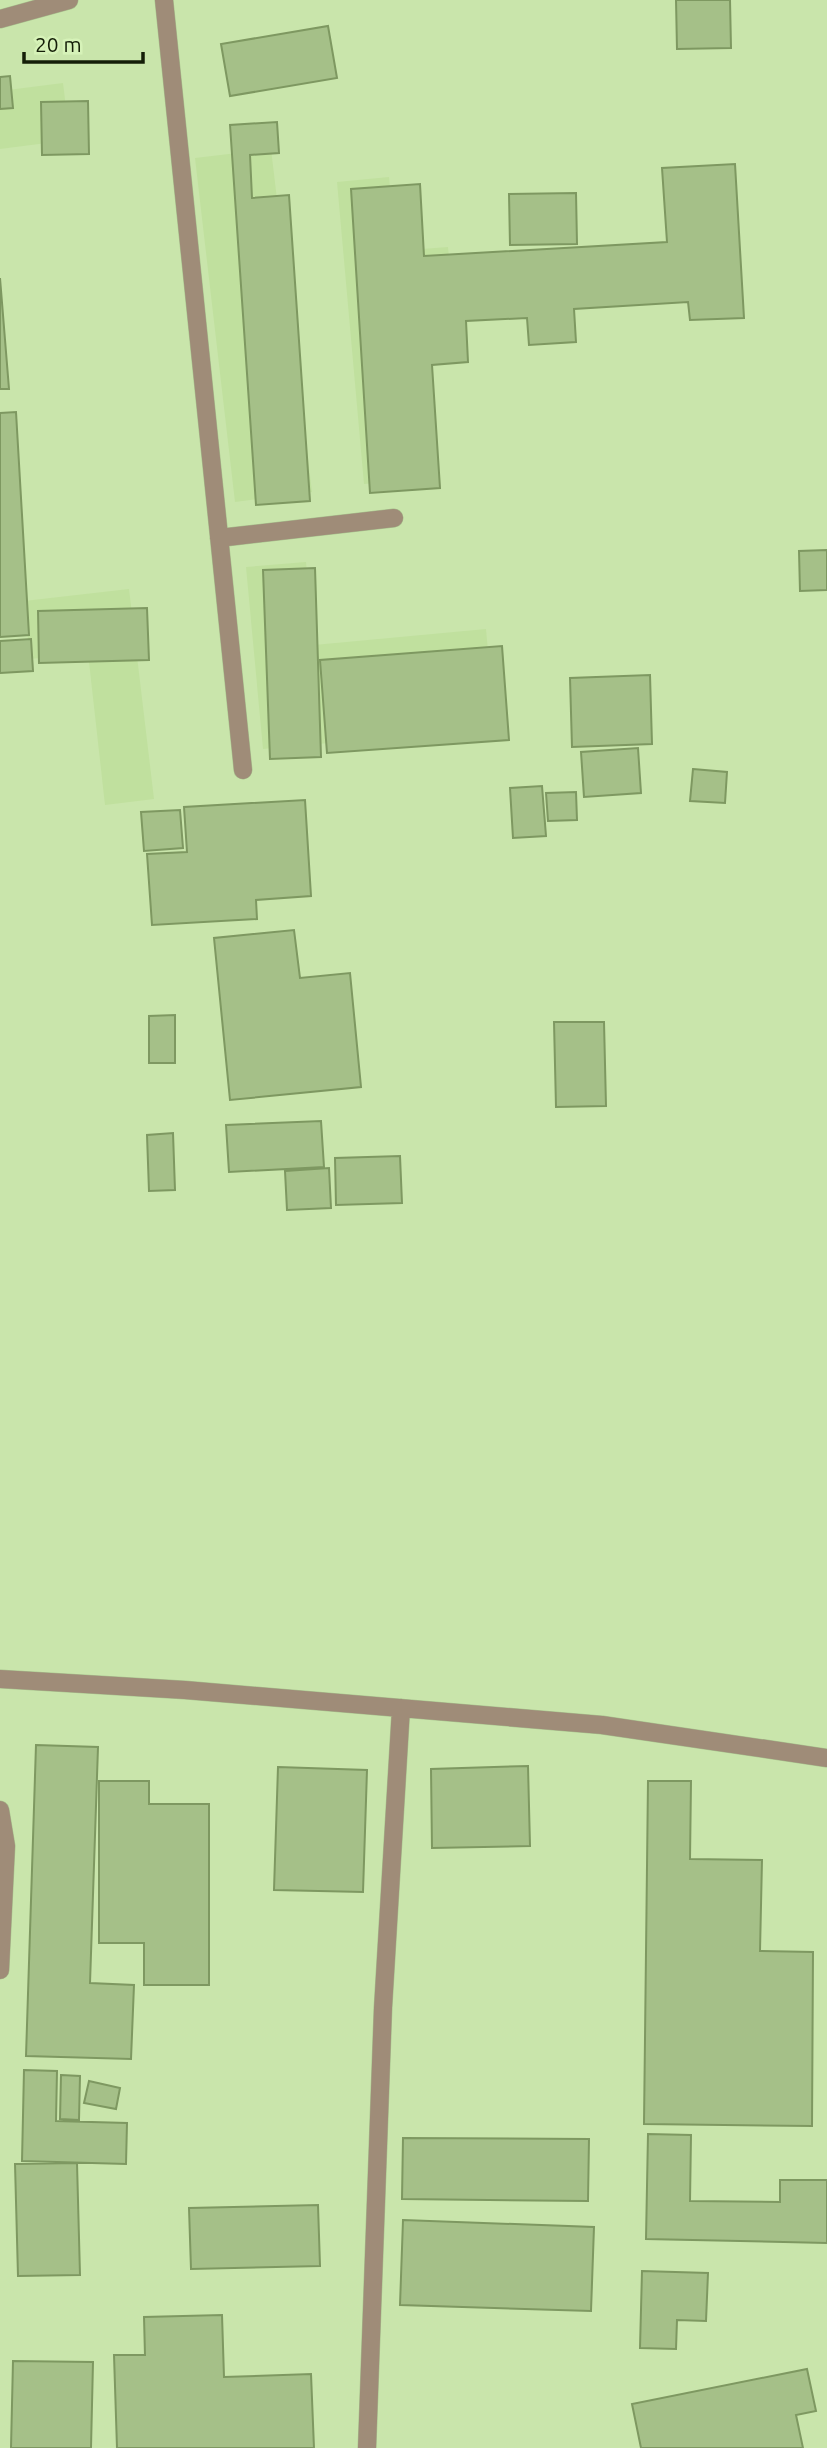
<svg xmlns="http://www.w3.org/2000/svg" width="827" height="2448" viewBox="0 0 827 2448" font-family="Ubuntu,sans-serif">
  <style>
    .built { fill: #c0e09e }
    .building { fill: #a5c088; stroke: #7e9861; stroke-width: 2 }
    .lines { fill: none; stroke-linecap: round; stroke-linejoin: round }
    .minor-casing { stroke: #a8c18e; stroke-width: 19 }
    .minor { stroke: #9f8c78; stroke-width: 18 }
  </style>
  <rect width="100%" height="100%" fill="#c9e5ab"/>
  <path class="built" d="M63,83L70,140L0,149V91Z
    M271,149L312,492L235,502L195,158Z
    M389,177L396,251L448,247L454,311L412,315L427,479L364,484L337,182Z
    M306,562L314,645L486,629L495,728L263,749L246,567Z
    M129,589L154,799L105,805L88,653L30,659L24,601Z"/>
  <path class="building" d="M676,0H730L731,48L677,49Z
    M328,26L337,78L230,96L221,44Z
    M10,76L13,108L0,109V77Z
    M88,101L89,154L42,155L41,102Z
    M277,122L279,153L250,155L252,198L289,195L310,501L256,505L230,125Z
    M735,164L744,318L690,320L688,302L574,309L576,342L529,345L527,318L466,321L468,362L432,365L440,488L370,493L351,189L420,184L424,256L667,242L662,168Z
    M576,193L577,244L510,245L509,194Z
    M0,278L9,389H0Z
    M16,412L29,635L0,637V413Z
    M827,550V590L800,591L799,551Z
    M315,568L321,757L270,759L263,570Z
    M147,608L149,660L39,663L38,611Z
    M31,639L33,671L0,673V641Z
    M502,646L509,740L327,753L320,660Z
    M650,675L652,744L572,747L570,678Z
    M638,748L641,793L584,797L581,752Z
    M693,769L727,772L725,803L690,801Z
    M542,786L546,836L513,838L510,788Z
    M576,792L577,820L548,821L546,793Z
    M305,800L311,896L256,900L257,919L152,925L147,854L187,852L184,807Z
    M180,810L183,848L144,851L141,812Z
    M294,930L300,978L350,973L361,1087L230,1100L214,938Z
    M175,1015V1063H149V1016Z
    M554,1022H604L606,1106L556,1107Z
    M321,1121L324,1167L229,1172L226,1125Z
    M173,1133L175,1190L149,1191L147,1135Z
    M400,1156L402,1203L336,1205L335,1158Z
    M329,1168L331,1208L287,1210L285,1171Z
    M36,1745L98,1747L90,1983L134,1985L131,2059L26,2056Z
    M528,1766L530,1846L432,1848L431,1769Z
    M278,1767L367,1770L363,1892L274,1890Z
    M99,1781H149V1804H209V1985H144V1943H99Z
    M648,1781H691L690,1859L762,1860L760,1951L813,1952L812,2126L644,2124Z
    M24,2070L57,2071L56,2121L127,2123L126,2164L22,2161Z
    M61,2075L80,2076L79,2120L60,2119Z
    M89,2081L120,2088L116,2109L84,2103Z
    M648,2134L691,2135L690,2201L780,2202V2180H827V2243L646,2239Z
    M403,2138L589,2139L588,2201L402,2199Z
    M77,2163L80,2275L18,2276L15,2164Z
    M318,2205L320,2266L191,2269L189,2208Z
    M403,2220L594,2227L591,2311L400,2305Z
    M642,2271L708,2273L706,2321L677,2320L676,2349L640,2348Z
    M222,2315L224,2377L311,2374L314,2448H117L114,2355H145L144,2317Z
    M13,2361L93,2362L91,2448H11Z
    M807,2369L816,2411L796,2415L803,2448H641L632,2404Z"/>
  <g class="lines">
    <defs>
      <path id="minor" d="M164,0L243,770
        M0,19L69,0
        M219,538L394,518
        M0,1679L185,1690L602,1725L827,1758
        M0,1810L6,1846L0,1970
        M367,2448L383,2008L401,1708"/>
    </defs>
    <use href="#minor" class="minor-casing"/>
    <use href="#minor" class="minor"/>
  </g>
  <path d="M24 52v10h119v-10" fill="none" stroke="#141e08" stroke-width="3.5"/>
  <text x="35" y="52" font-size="21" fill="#141e08" stroke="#d6f2b8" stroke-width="5" paint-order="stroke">20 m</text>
</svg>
